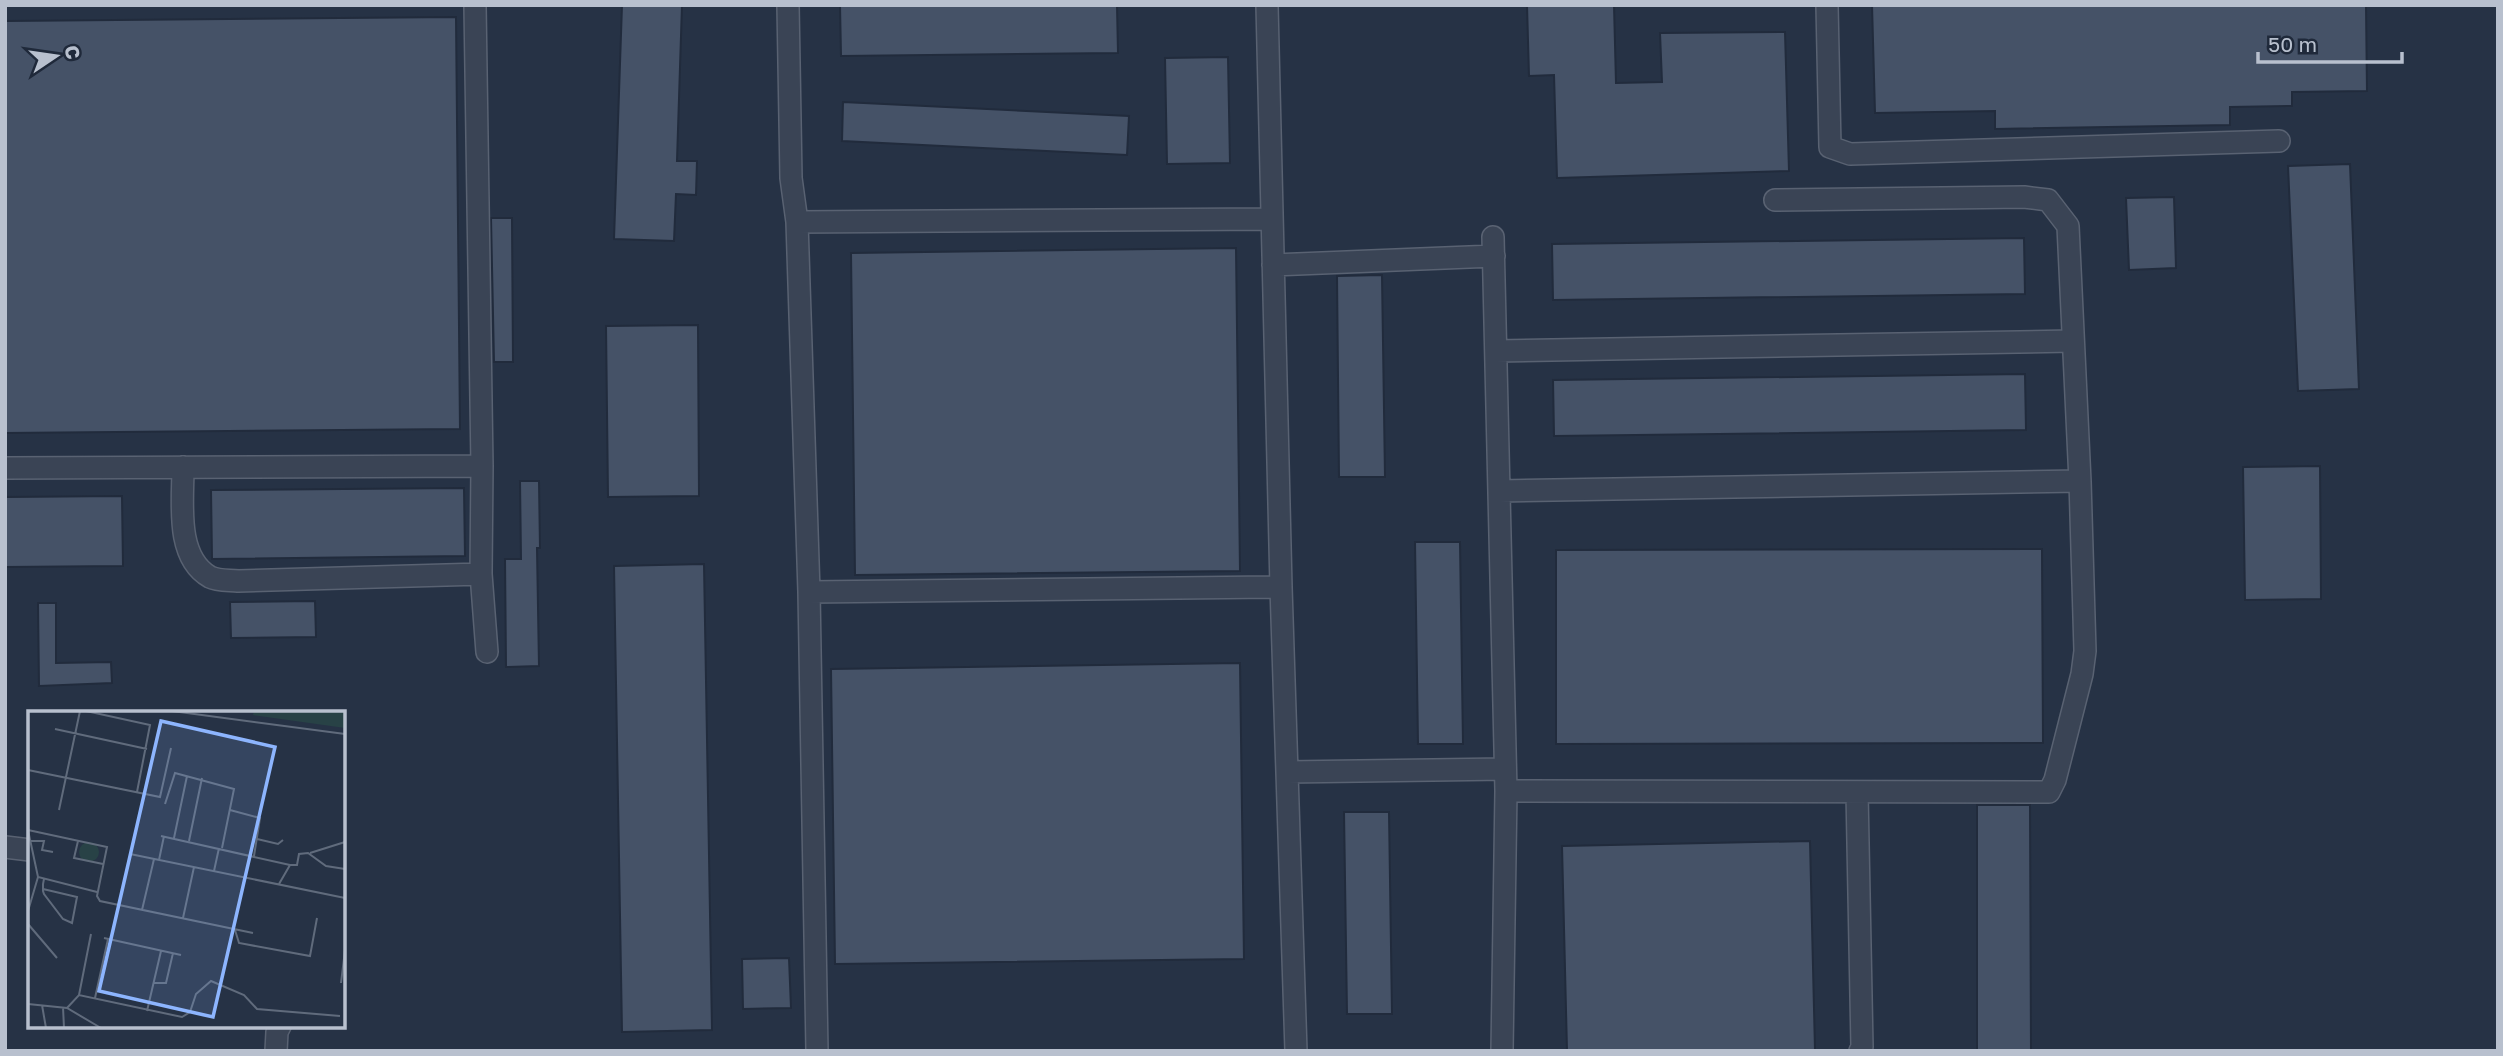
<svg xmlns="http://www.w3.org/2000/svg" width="2503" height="1056" viewBox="0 0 2503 1056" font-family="'Golos Text',sans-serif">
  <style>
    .building { fill: #455267; stroke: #212b3c; stroke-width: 2 }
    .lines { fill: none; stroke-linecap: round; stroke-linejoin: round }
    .minor-casing { stroke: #596272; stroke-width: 24 }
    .minor { stroke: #3a4455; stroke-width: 21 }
    .inset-road { fill: none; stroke: #606b7c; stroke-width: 2 }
    .view { fill: #8db5fe; fill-opacity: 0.15; stroke: #8db5fe; stroke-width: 3.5 }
    .inset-edge { fill: none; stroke: #b8c0ce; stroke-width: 3.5 }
  </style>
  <rect width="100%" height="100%" fill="#263245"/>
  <path class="building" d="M622,5H682L677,161H697L696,195L676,194L674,241L614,239Z
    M840,5H1117L1118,53L841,56Z
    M1527,5H1614L1616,83L1662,82L1660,33L1785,32L1789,171L1557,178L1554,75L1529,76Z
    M1872,5H2366L2367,91L2292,92V106L2230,107V125L1995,129V111L1875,113Z
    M456,17L460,429L5,433V21Z
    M1228,57L1230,163L1167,164L1165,58Z
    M843,102L1129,116L1127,155L842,141Z
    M2350,164L2359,389L2298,391L2288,166Z
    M2174,197L2176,268L2129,270L2126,198Z
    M491,218H512L513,362H494Z
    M2024,238L2025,294L1553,300L1552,244Z
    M1236,248L1240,571L855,575L851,253Z
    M1382,275L1385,477H1339L1337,276Z
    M698,325L699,496L608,497L606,326Z
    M2025,374L2026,430L1554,436L1553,380Z
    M2320,466L2321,599L2245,600L2243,467Z
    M520,481H539L540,548H537L539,666L506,667L505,559H521Z
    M464,488L465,556L212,559L211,490Z
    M122,496L123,566L5,567V497Z
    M1415,542H1460L1463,744H1418Z
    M2042,549L2043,743L1556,744V550Z
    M704,564L712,1030L622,1032L614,566Z
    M315,601L316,637L231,638L230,602Z
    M38,603H56V663L111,662L112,683L39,686Z
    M1240,663L1244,959L835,964L831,669Z
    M1977,805H2030L2031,1051H1977Z
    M1344,812H1389L1392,1014H1347Z
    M1810,841L1815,1050L1567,1051L1562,846Z
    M789,958L791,1008L743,1009L742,959Z"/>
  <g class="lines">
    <defs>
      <path id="minor" d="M475,5L482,466L481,574L487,652
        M788,5L791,178L797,222L809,592L817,1051
        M1267,5L1281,587L1296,1051
        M1827,5L1830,147L1850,154L2279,141
        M797,222L1272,219
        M1493,237L1506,791L1502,1051
        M1273,265L1494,256
        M1496,351L2073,341
        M183,467C183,502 175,557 210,577C218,581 229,580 238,581L481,574
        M5,468L482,466
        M1499,491L2080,481
        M809,592L1281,587
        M1287,772L1505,769
        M1506,791L2049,792L2055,780L2082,674L2085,651L2080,481L2068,226L2048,200L2024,197L1775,200
        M1857,792L1862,1047L1860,1051
        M5,847L30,850
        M276,1051L277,1032L280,1026"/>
    </defs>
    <use href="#minor" class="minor-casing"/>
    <use href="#minor" class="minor"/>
  </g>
  <g transform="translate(28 711)">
    <rect width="317" height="317" fill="#263245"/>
    <path d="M51 141a10 10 0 1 1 20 0a10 10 0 1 1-20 0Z" fill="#284246"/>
    <path d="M226,0H317V17L225,4Z" fill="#284246"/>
    <path class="inset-road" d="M58,0L122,14L109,81M144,0L317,23M27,18L119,38M0,59L132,86L143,37M137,93L147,62L206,78L194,137M31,99L52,0M202,99L232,107L226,145M0,119L79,136L69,185L72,190L225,222M0,119L10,166L69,181M133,125L262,154M146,127L159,65M229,128L250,133L255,129M2,130H16L14,139L25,141M50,130L46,147L75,153M161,130L174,67M282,142L317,131M102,143L317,187M131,149L136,125M186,160L191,137M251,173L262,154H269L271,143L280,142L298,155L317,158M15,178L49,186L44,212L35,208L16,183L15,180V173L16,168M114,199L126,148M0,200L10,166M155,207L166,156M0,213L29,247M207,219L211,232L282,245L289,207M76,227L153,244M126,272H138L145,242M313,272L317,239M51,284L63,223M67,287L80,228M0,293L39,297L73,317M14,294L18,317M35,296L36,317M39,297L51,284L154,306L162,301L168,283L183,270L216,284L229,298L312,305M119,300L133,240"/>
    <path class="view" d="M133,10L247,36L185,306L71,280Z"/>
    <rect width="317" height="317" class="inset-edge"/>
  </g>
  <rect width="2503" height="1056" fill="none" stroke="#b8c0ce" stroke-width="14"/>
  <g transform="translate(56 56) rotate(77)" stroke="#1f293a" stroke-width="5" paint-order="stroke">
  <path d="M0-5L12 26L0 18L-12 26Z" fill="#b8c0ce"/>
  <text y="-10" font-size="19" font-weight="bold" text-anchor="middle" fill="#b8c0ce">С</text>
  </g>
  <path d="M2258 52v10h144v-10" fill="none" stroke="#b8c0ce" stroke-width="3.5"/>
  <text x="2268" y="52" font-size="21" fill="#b8c0ce" stroke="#1f293a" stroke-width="5" paint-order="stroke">50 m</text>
</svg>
